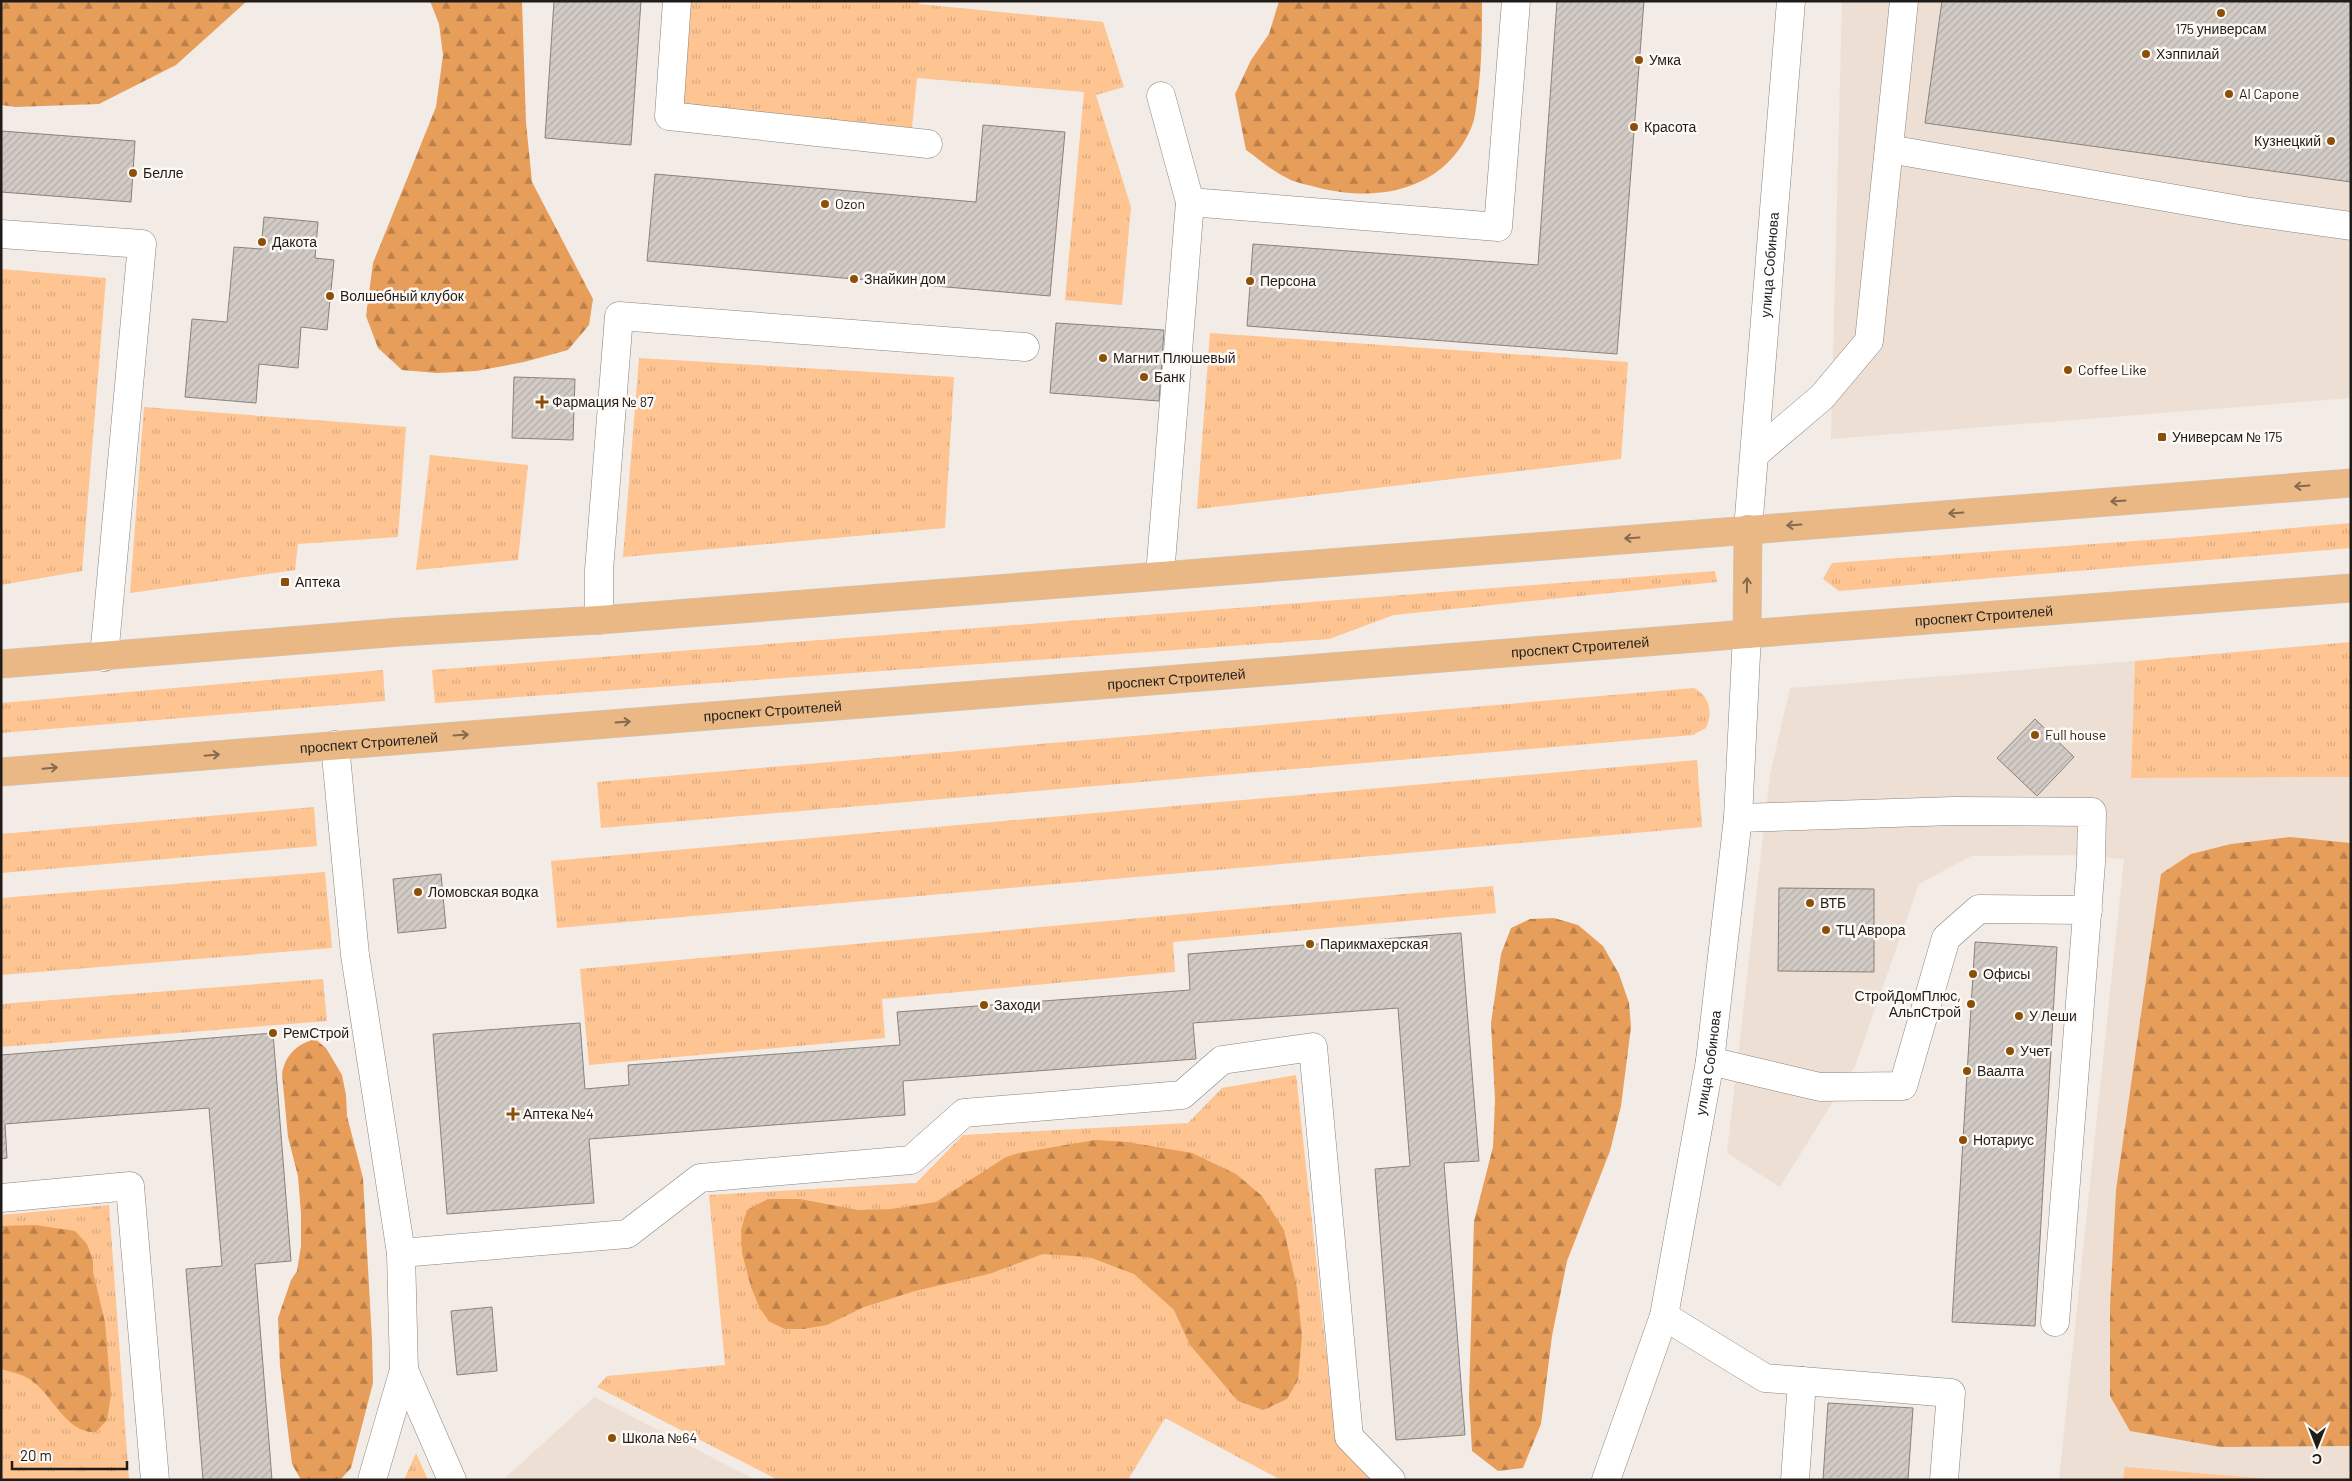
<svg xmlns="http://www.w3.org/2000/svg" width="2352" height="1481" viewBox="0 0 2352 1481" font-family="Barlow,sans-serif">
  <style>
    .built { fill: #eddfd3 }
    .grass { fill: url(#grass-tufts) }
    .forest { fill: url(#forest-firs) }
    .garden { fill: #fec491 }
    .building { fill: url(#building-hatch); stroke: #89827c }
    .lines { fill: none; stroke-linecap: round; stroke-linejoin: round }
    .minor-casing { stroke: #8a837d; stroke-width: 29 }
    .major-casing { stroke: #c9c9c8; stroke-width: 29 }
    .minor { stroke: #fff; stroke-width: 28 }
    .major { stroke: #eab885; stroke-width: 28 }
    .oneway { stroke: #846a50 }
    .poi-dot { fill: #8a4f09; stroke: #fef9f5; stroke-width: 2 }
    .labels { text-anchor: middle; stroke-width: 5; stroke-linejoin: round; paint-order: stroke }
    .poi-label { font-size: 14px; fill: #1f1c1a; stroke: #fef9f5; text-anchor: start }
    .street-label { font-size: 14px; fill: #1f1c1a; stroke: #fef9f5 }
  </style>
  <defs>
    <pattern id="grass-tufts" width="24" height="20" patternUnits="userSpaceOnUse" patternTransform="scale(1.25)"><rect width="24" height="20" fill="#fec491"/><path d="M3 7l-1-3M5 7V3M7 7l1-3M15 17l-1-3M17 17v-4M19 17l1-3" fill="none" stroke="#d9a87c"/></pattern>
    <pattern id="forest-firs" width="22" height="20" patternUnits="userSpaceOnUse" patternTransform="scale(1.25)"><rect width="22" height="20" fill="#e79e5a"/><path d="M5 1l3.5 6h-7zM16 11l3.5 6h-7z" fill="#bb804a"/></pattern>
    <pattern id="building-hatch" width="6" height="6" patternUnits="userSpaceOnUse" patternTransform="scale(1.25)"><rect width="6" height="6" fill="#d2cac4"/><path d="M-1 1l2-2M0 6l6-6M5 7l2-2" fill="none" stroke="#b4ada8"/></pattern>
  </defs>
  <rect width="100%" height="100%" fill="#f3ebe5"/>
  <path class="built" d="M1842,1H2351V398L1831,439Z
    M2135,661L2131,778L2351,777V1480H2059L2124,859L2072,855L1971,856L1919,884L1855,1066L1780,1187L1727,1153L1770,775L1790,688Z
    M594,1397L756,1480H503Z"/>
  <path class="grass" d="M691,1H919V4L1103,22L1124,87L1096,95L1131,207L1122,305L1065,300L1084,92L917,78L912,128L681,107Z
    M1,269L106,278L82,571L1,585Z
    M1210,333L1628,362L1621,459L1197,509Z
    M639,358L954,377L945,528L623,557Z
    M144,407L406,427L398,537L298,544L295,570L130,593Z
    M430,455L528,465L518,560L416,570Z
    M2351,523V548L1839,591L1823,579L1832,563L2189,537Z
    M1715,571L1717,582L1394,615L1329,639L435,703L432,670Z
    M2351,642V777L2131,778L2135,661Z
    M383,670L385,701L1,733V703Z
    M1694,688C1710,697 1713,712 1706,728L1693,735L601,828L597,782Z
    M1697,760L1702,827L557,928L551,861Z
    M314,807L317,846L1,873V834Z
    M325,872L332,948L1,975V898Z
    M1493,886L1496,913L1173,942L1175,972L882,999L885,1038L589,1065L580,969Z
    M323,979L327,1021L1,1047V1004Z
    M1296,1075L1336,1442L1374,1480H1281L1165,1418L1128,1480H778L597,1387L607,1376L725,1365L709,1195L916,1183L963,1135L1188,1123L1222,1088Z
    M109,1205L129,1480H1V1215Z
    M416,1453L428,1480H404Z"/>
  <path class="forest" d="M1,1H247L176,65L99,104L15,107L1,105Z
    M430,1H522L526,123L532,182L593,299L589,325L568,350L524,362L476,371L437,373L402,370L378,348L366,316L373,263L436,107L443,55L439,24Z
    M1279,1H1482C1482,34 1482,67 1477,100C1476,108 1475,118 1472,126C1445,192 1375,204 1312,186C1304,184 1294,182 1287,178C1272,171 1259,159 1246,150L1235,94L1251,60L1269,34Z
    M2290,837L2351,843V1446L2220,1447L2130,1431L2110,1396V1306L2116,1190L2161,874L2191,854L2231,844Z
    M1554,918L1578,925L1603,946L1619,974L1629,1003L1631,1027L1621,1106L1610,1151L1567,1261L1552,1336L1541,1424L1523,1468L1498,1471L1472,1451L1469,1398L1474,1221L1493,1147L1495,1100L1491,1023L1501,954L1511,928L1530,919Z
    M315,1039L326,1048L342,1075L346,1095L347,1116L363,1178L372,1340L373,1383L351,1468L340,1480H301L292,1464L280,1366L278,1318L291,1280L297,1271L301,1246V1214L298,1176L288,1137L282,1074C285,1055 297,1044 315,1039Z
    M1095,1140L1127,1142L1192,1153L1236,1174L1262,1196L1284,1230L1297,1288L1302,1336L1298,1380L1287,1399L1263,1410L1238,1401L1190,1345L1174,1310L1134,1274L1089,1257L1043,1254L989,1274L915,1291L864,1307L827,1325L804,1329H785L770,1322L760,1309L751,1287L742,1253L741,1230L747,1210L768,1199H800L858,1210L891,1209L936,1202L1006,1157L1019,1153Z
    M35,1225L75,1231L87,1244L93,1261V1272L105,1322L111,1395L107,1420L96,1432C66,1434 53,1395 31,1380C23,1374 10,1372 1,1369V1226Z"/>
  <path class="garden" d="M2125,1467L2280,1480H2123Z"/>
  <path class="building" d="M554,1H641L631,145L545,138Z
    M1557,1H1644L1617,354L1247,326L1253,244L1538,265Z
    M1942,1H2351V182L1925,123Z
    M983,125L1065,132L1050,296L647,261L655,174L976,202Z
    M1,131L135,141L131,202L1,192Z
    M264,217L318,222L315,258L334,260L327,330L301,327L298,368L259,364L256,403L185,397L192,319L227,322L234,247L261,249Z
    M1056,323L1164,330L1159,401L1050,393Z
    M514,377L575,379L573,440L512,438Z
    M2035,719L2074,757L2037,796L1997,758Z
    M441,874L446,928L398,933L393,879Z
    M1779,888L1874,889V972L1778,971Z
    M1461,933L1479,1161L1444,1163L1465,1435L1396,1440L1375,1169L1410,1166L1398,1008L1193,1023L1196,1059L903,1081L905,1115L589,1139L594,1203L447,1214L433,1034L580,1023L585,1089L629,1085L628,1065L900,1045L897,1012L1190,990L1188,954Z
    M1975,942L2057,947L2035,1326L1952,1322Z
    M273,1033L291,1261L255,1264L272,1480H203L186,1269L222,1266L209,1108L5,1124L7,1158L1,1159V1055Z
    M492,1307L497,1371L457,1375L451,1311Z
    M1828,1403L1913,1408L1908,1480H1823Z"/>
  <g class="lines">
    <defs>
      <g id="minor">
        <path d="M677,1L669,116L928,144"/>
        <path d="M1161,96L1190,202"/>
        <path d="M1889,149L2245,211L2351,226"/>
        <path d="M1,234L142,244L104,657"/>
        <path d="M1755,454L1822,397L1869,341L1904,1"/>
        <path id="s1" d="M1748,529L1791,1"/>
        <path d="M1160,575L1190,202L1498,227L1516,1"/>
        <path d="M599,620V570L619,316L1025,347"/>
        <path d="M335,745L355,955L401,1253L404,1370L372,1480"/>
        <path d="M1738,818L1954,811L2092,812L2091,863L2055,1322"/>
        <path d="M1710,1061L1820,1087L1903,1086L1946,938L1979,909L2088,910"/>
        <path d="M1,1198L130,1186L155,1480"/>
        <path d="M401,1253L627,1234L700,1178L911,1160L964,1113L1182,1095L1222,1060L1313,1047L1349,1437L1391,1480"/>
        <path d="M1664,1316L1765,1378L1951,1393L1944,1480"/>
        <path d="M404,1370L452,1480"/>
        <path id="s2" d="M1606,1480L1664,1316L1710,1061L1738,818L1747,634"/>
        <path d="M1795,1480L1802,1381"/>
      </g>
      <g id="major">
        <path d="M1747,634L1748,529"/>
        <path d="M1,664L400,632L599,620L2351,483"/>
        <path id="s3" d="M1,772L1810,629L2351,588"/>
      </g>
    </defs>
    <use href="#minor" class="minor-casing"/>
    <use href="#major" class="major-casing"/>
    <use href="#minor" class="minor"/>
    <use href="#major" class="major"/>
  </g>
  <defs><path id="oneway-shaft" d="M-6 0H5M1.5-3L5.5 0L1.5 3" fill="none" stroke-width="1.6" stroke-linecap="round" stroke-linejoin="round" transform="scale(1.25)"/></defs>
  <g class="oneway">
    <use href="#oneway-shaft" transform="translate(2302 486) rotate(176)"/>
    <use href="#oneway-shaft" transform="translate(2118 501) rotate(176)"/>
    <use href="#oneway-shaft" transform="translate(1956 513) rotate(176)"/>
    <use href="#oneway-shaft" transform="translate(1794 525) rotate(176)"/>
    <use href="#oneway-shaft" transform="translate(1632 538) rotate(176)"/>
    <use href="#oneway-shaft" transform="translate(1747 585) rotate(-89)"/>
    <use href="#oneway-shaft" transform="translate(623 722) rotate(-4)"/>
    <use href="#oneway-shaft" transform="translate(461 735) rotate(-4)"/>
    <use href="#oneway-shaft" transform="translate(212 755) rotate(-5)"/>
    <use href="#oneway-shaft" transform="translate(50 768) rotate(-5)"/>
  </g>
  <g class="poi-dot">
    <circle cx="2221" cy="13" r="5"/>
    <circle cx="2146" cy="54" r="5"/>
    <circle cx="1639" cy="60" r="5"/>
    <circle cx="2229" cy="94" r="5"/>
    <circle cx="1634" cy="127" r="5"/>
    <circle cx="2331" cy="141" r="5"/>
    <circle cx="133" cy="173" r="5"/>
    <circle cx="825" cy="204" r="5"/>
    <circle cx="262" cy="242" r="5"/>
    <circle cx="854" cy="279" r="5"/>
    <circle cx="1250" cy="281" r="5"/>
    <circle cx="330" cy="296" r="5"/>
    <circle cx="1103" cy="358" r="5"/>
    <circle cx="2068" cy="370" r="5"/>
    <circle cx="1144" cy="377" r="5"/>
    <path d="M539.5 394.5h5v5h5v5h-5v5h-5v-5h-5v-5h5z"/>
    <rect x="2157" y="432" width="10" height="10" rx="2.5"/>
    <rect x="280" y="577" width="10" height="10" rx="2.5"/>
    <circle cx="2035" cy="735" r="5"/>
    <circle cx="418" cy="892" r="5"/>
    <circle cx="1810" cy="903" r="5"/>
    <circle cx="1826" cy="930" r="5"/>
    <circle cx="1310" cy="944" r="5"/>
    <circle cx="1973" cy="974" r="5"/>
    <circle cx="1971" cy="1004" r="5"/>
    <circle cx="984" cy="1005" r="5"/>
    <circle cx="2019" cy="1016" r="5"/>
    <circle cx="273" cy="1033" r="5"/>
    <circle cx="2010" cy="1051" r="5"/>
    <circle cx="1967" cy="1071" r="5"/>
    <path d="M510.5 1106.5h5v5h5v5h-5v5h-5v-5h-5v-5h5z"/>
    <circle cx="1963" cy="1140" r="5"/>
    <circle cx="612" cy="1438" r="5"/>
  </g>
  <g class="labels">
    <g class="poi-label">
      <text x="2221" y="34" text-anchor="middle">175 универсам</text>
      <text x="2156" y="59">Хэппилай</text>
      <text x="1649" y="65">Умка</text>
      <text x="2239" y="99">Al Capone</text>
      <text x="1644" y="132">Красота</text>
      <text x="2321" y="146" text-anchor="end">Кузнецкий</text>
      <text x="143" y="178">Белле</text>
      <text x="835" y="209">Ozon</text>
      <text x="272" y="247">Дакота</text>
      <text x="864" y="284">Знайкин дом</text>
      <text x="1260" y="286">Персона</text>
      <text x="340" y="301">Волшебный клубок</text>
      <text x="1113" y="363">Магнит Плюшевый</text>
      <text x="2078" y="375">Coffee Like</text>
      <text x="1154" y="382">Банк</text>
      <text x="552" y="407">Фармация № 87</text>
      <text x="2172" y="442">Универсам № 175</text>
      <text x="295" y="587">Аптека</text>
      <text x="2045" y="740">Full house</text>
      <text x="428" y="897">Ломовская водка</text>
      <text x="1820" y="908">ВТБ</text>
      <text x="1836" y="935">ТЦ Аврора</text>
      <text x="1320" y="949">Парикмахерская</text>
      <text x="1983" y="979">Офисы</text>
      <text x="1961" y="1001" text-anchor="end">СтройДомПлюс,<tspan x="1961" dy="16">АльпСтрой</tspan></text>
      <text x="994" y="1010">Заходи</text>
      <text x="2029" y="1021">У Леши</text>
      <text x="283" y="1038">РемСтрой</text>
      <text x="2020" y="1056">Учет</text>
      <text x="1977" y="1076">Ваалта</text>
      <text x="523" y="1119">Аптека №4</text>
      <text x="1973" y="1145">Нотариус</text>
      <text x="622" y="1443">Школа №64</text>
    </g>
    <g class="street-label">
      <text dy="5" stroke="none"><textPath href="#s1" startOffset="265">улица Собинова</textPath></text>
      <text dy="5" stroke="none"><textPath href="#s3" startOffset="1989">проспект Строителей</textPath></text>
      <text dy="5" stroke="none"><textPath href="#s3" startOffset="1584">проспект Строителей</textPath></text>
      <text dy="5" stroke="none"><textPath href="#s3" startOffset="1179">проспект Строителей</textPath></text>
      <text dy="5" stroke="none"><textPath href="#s3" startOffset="774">проспект Строителей</textPath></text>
      <text dy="5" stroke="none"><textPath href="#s3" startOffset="369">проспект Строителей</textPath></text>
      <text dy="5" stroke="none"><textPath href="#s2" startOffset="431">улица Собинова</textPath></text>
    </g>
  </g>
  <rect width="2352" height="1481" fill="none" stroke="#1f1c1a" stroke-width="5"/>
  <g transform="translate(2317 1446) rotate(180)" stroke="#fef9f5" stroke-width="4" paint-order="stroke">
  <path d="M0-4L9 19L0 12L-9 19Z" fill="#1f1c1a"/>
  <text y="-8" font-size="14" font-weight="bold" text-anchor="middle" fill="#1f1c1a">С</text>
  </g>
  <path d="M12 1461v8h115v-8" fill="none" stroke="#1f1c1a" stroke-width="2.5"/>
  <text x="20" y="1461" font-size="15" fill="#1f1c1a" stroke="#fef9f5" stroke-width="4" paint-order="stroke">20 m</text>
</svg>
